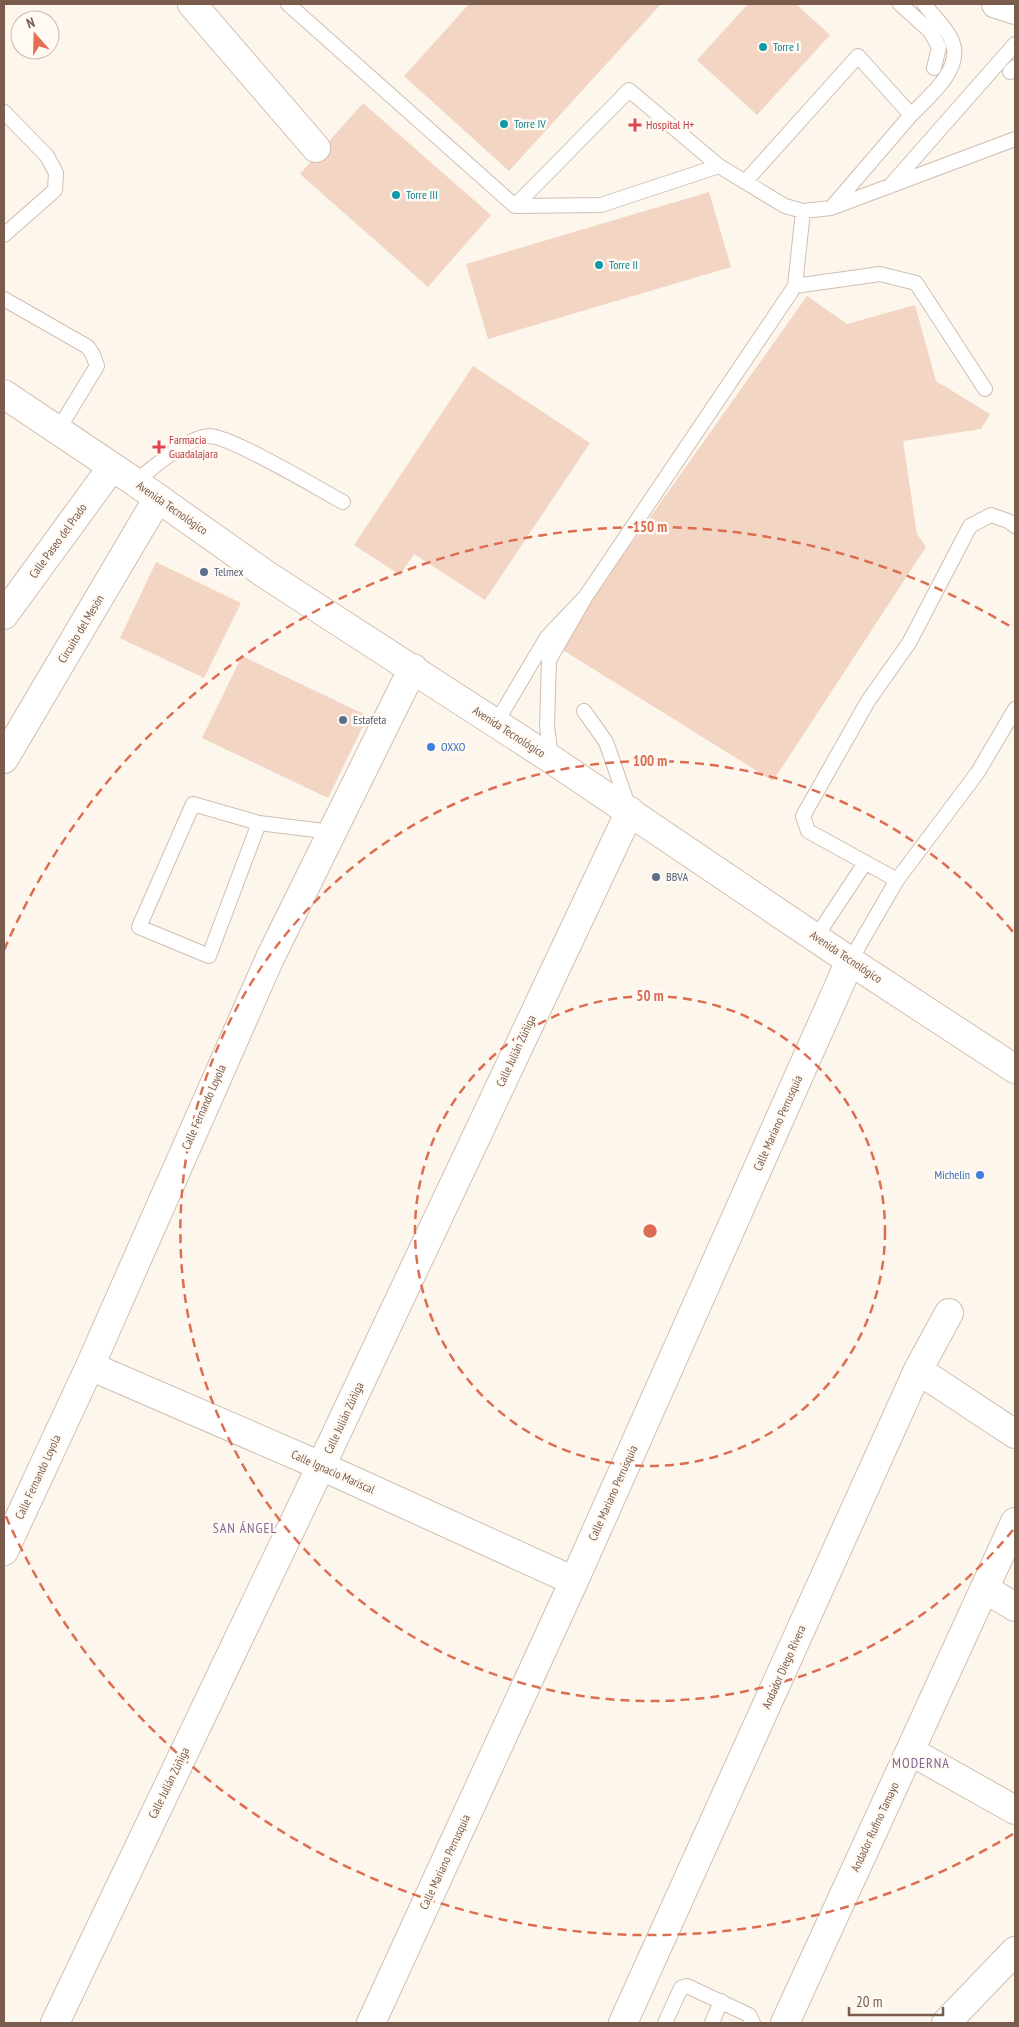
<svg xmlns="http://www.w3.org/2000/svg" width="1019" height="2027" viewBox="0 0 1019 2027" font-family="'PT Sans Narrow',sans-serif">
  <style>
    .building { fill: #f3d5c3 }
    .lines { fill: none; stroke-linecap: round; stroke-linejoin: round }
    .lane-casing { stroke: #d1beb0; stroke-width: 16 }
    .street-casing { stroke: #d1beb0; stroke-width: 30 }
    .secondary-casing { stroke: #d6c0b0; stroke-width: 30 }
    .lane { stroke: #fff; stroke-width: 14 }
    .street { stroke: #fff; stroke-width: 28 }
    .secondary { stroke: #fff; stroke-width: 28 }
    .ring { fill: none; stroke: #dc6d51; stroke-width: 2.5; stroke-dasharray: 9 6 }
    .culture-dot { fill: #0f9aa8; stroke: #fffaf3; stroke-width: 2 }
    .health-dot { fill: #e0444e; stroke: #fffaf3; stroke-width: 2 }
    .service-dot { fill: #5c6f8a; stroke: #fffaf3; stroke-width: 2 }
    .shop-dot { fill: #3f7fe0; stroke: #fffaf3; stroke-width: 2 }
    .labels { text-anchor: middle; stroke-width: 5; stroke-linejoin: round; paint-order: stroke }
    .culture-label { font-size: 12px; fill: #0d838f; stroke: #fffaf3; text-anchor: start }
    .health-label { font-size: 12px; fill: #be3a42; stroke: #fffaf3; text-anchor: start }
    .street-label { font-size: 12px; fill: #7a5c4d; stroke: #fffaf3 }
    .service-label { font-size: 12px; fill: #4e5e75; stroke: #fffaf3; text-anchor: start }
    .shop-label { font-size: 12px; fill: #366cbe; stroke: #fffaf3; text-anchor: start }
    .neighbourhood-label { font-size: 14px; letter-spacing: 1px; fill: #846695; stroke: #fffaf3 }
    .centre { fill: #dc6d51; stroke: #fffaf3; stroke-width: 2.5 }
    .ring-label { font-size: 15px; text-anchor: middle; font-weight: bold; fill: #dc6d51; stroke: #fffaf3; stroke-width: 5; stroke-linejoin: round; paint-order: stroke }
  </style>
  <rect width="100%" height="100%" fill="#fdf6ec"/>
  <path class="building" d="M469,4H661L509,171L404,76Z
    M748,4H796L830,35L757,115L697,60Z
    M363,103L491,215L428,287L300,174Z
    M709,192L731,267L488,339L466,264Z
    M807,296L847,324L915,305L936,381L990,414L981,429L903,441L917,534L926,547L773,781L558,647Z
    M473,366L590,443L485,600L414,554L400,575L354,545Z
    M156,562L241,603L204,678L120,638Z
    M242,656L368,716L328,798L202,738Z"/>
  <g class="lines">
    <defs>
      <path id="lane" d="M288,4L515,206L601,205L719,166
        M900,4L930,31L939,47L934,68
        M1010,72L1015,67
        M4,112L47,156L56,173L55,190L4,235
        M911,115C928,97 964,69 952,41C947,28 932,15 924,4
        M745,182L858,56L911,115L832,207
        M890,186L1015,44
        M515,206L629,90L719,166L785,206L803,211L831,208L1015,139
        M795,286L880,274L916,283L985,389
        M4,299L88,347L93,355L97,366L58,430
        M135,482C151,469 188,437 209,436C231,436 319,489 343,502
        M586,596L795,286L803,211
        M584,711L606,742L629,808
        M496,723L547,637L586,596L549,660L547,726L551,758
        M259,823L209,956L139,927L193,804L259,823L332,832
        M897,880L808,831L803,816L868,701L909,643L970,526L991,515L1008,521L1015,526
        M816,937L865,863
        M850,961L897,880L978,772L1015,709
        M665,2023L681,1988L687,1986L749,2015L753,2023
        M712,2023L721,2001"/>
      <path id="street" d="M192,4L316,148
        M996,4L1015,10
        M4,615L112,467
        M4,759L158,498
        M90,1366L321,1466L574,1581
        M918,1370L1015,1434
        M4,1551L90,1366L270,958L413,668
        M985,1589L1015,1607
        M910,1751L1015,1810
        M55,2023L321,1466L630,811
        M371,2023L574,1581L850,961
        M623,2023L918,1370L949,1313
        M785,2023L1015,1522
        M946,2023L1015,1951"/>
      <path id="secondary" d="M4,394L135,482L265,574L551,759L850,961L1015,1069"/>
    </defs>
    <use href="#lane" class="lane-casing"/>
    <use href="#street" class="street-casing"/>
    <use href="#secondary" class="secondary-casing"/>
    <use href="#lane" class="lane"/>
    <use href="#street" class="street"/>
    <use href="#secondary" class="secondary"/>
  </g>
  <g class="ring">
    <circle cx="650" cy="1231" r="235"/>
    <path d="M1013 1530A470 470 0 1 1 1013 932"/>
    <path d="M1013 1834A704 704 0 0 1 4 1512M4 950A704 704 0 0 1 1013 628"/>
  </g>
  <g class="culture-dot">
    <circle cx="763" cy="47" r="5"/>
    <circle cx="504" cy="124" r="5"/>
    <circle cx="396" cy="195" r="5"/>
    <circle cx="599" cy="265" r="5"/>
  </g>
  <g class="health-dot">
    <path d="M632.5 117.5h5v5h5v5h-5v5h-5v-5h-5v-5h5z"/>
    <path d="M156.5 439.5h5v5h5v5h-5v5h-5v-5h-5v-5h5z"/>
  </g>
  <g class="service-dot">
    <circle cx="204" cy="572" r="5"/>
    <circle cx="343" cy="720" r="5"/>
    <circle cx="656" cy="877" r="5"/>
  </g>
  <g class="shop-dot">
    <circle cx="431" cy="747" r="5"/>
    <circle cx="980" cy="1175" r="5"/>
  </g>
  <g class="labels">
    <g class="culture-label">
      <text x="773" y="51">Torre I</text>
      <text x="514" y="128">Torre IV</text>
      <text x="406" y="199">Torre III</text>
      <text x="609" y="269">Torre II</text>
    </g>
    <g class="health-label">
      <text x="646" y="129">Hospital H+</text>
      <text x="169" y="444">Farmacia<tspan x="169" dy="14">Guadalajara</tspan></text>
    </g>
    <g class="street-label">
      <text transform="translate(172 508) rotate(35)" y="4">Avenida Tecnológico</text>
      <text transform="translate(58 541) rotate(-54)" y="4">Calle Paseo del Prado</text>
      <text transform="translate(81 629) rotate(-59)" y="4">Circuito del Mesón</text>
      <text transform="translate(509 732) rotate(33)" y="4">Avenida Tecnológico</text>
      <text transform="translate(846 957) rotate(34)" y="4">Avenida Tecnológico</text>
      <text transform="translate(516 1051) rotate(-65)" y="4">Calle Julián Zúñiga</text>
      <text transform="translate(204 1107) rotate(-66)" y="4">Calle Fernando Loyola</text>
      <text transform="translate(778 1123) rotate(-66)" y="4">Calle Mariano Perrusquia</text>
      <text transform="translate(344 1418) rotate(-65)" y="4">Calle Julián Zúñiga</text>
      <text transform="translate(333 1472) rotate(24)" y="4">Calle Ignacio Mariscal</text>
      <text transform="translate(38 1477) rotate(-65)" y="4">Calle Fernando Loyola</text>
      <text transform="translate(613 1493) rotate(-66)" y="4">Calle Mariano Perrusquia</text>
      <text transform="translate(784 1667) rotate(-66)" y="4">Andador Diego Rivera</text>
      <text transform="translate(169 1783) rotate(-64)" y="4">Calle Julián Zúñiga</text>
      <text transform="translate(875 1827) rotate(-65)" y="4">Andador Rufino Tamayo</text>
      <text transform="translate(445 1862) rotate(-65)" y="4">Calle Mariano Perrusquia</text>
    </g>
    <g class="service-label">
      <text x="214" y="576">Telmex</text>
      <text x="353" y="724">Estafeta</text>
      <text x="666" y="881">BBVA</text>
    </g>
    <g class="shop-label">
      <text x="441" y="751">OXXO</text>
      <text x="970" y="1179" text-anchor="end">Michelin</text>
    </g>
    <g class="neighbourhood-label">
      <text x="245" y="1533">SAN ÁNGEL</text>
      <text x="921" y="1768">MODERNA</text>
    </g>
  </g>
  <circle cx="650" cy="1231" r="8" class="centre"/>
  <g class="ring-label">
    <text x="650" y="532">150 m</text>
    <text x="650" y="766">100 m</text>
    <text x="650" y="1001">50 m</text>
  </g>
  <rect width="1019" height="2027" fill="none" stroke="#7a5c4d" stroke-width="10"/>
  <g transform="translate(35 35) rotate(340)"><circle r="24" fill="#fffaf3" stroke="#cabbb1"/>
  <path d="M0-4L9 19L0 12L-9 19Z" fill="#e76f51"/>
  <text y="-8" font-size="14" font-weight="bold" text-anchor="middle" fill="#7a5c4d">N</text>
  </g>
  <path d="M849 2007v8h94v-8" fill="none" stroke="#7a5c4d" stroke-width="2.5"/>
  <text x="856" y="2007" font-size="15" fill="#7a5c4d" stroke="#fffaf3" stroke-width="4" paint-order="stroke">20 m</text>
</svg>
